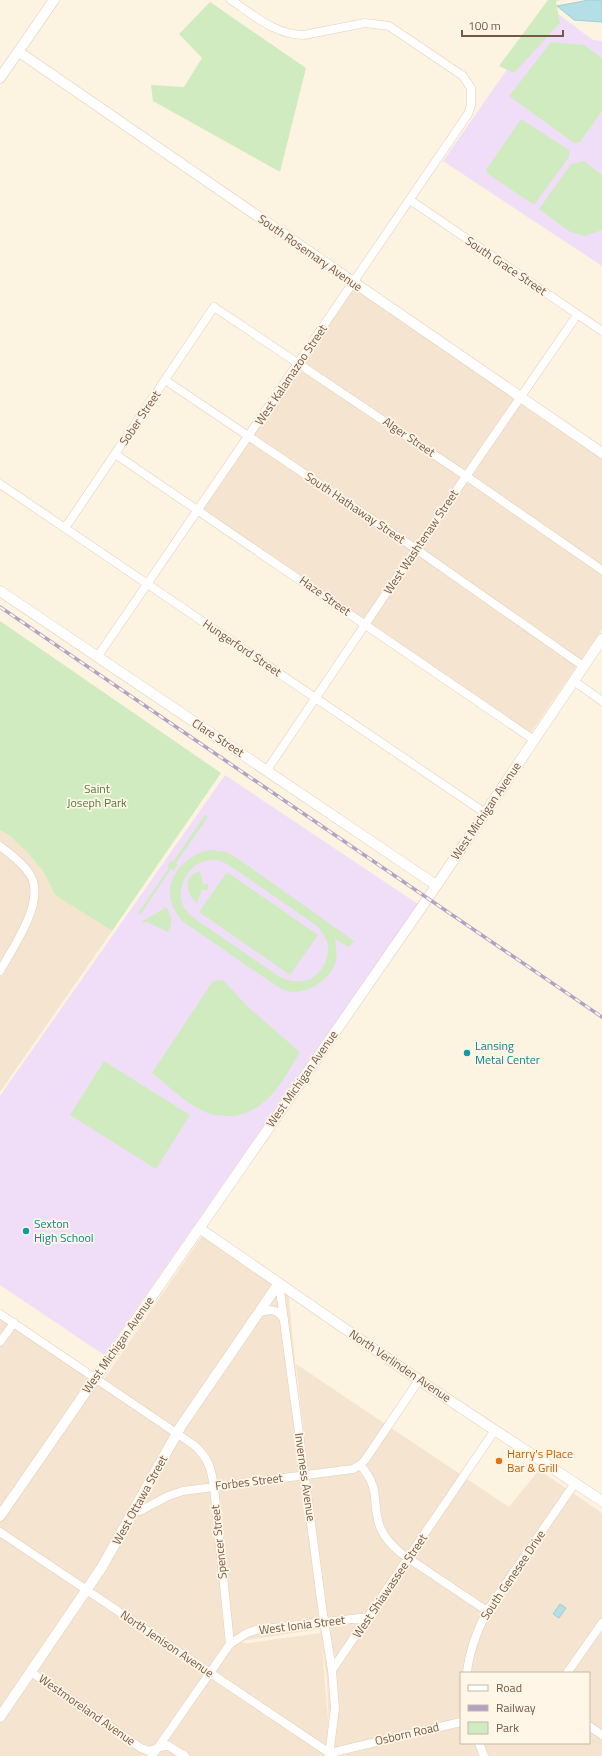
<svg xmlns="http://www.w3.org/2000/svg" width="602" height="1756" viewBox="0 0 602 1756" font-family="'Titillium Web',sans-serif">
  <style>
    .residential { fill: #f5e4cf; fill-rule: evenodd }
    .education { fill: #f0def9 }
    .green { fill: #d0ebbf; fill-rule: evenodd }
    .water { fill: #b5dfe7; stroke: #9bcfd9 }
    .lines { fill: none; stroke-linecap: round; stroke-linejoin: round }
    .minor-casing { stroke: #e1cfbd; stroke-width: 9 }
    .tertiary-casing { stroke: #e1cfbd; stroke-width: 11 }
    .minor { stroke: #fff; stroke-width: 8 }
    .tertiary { stroke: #fff; stroke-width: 10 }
    .rail-casing { stroke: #b5a0c6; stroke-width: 3.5 }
    .rail { stroke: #fff6e8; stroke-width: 2; stroke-dasharray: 6; stroke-linecap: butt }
    .culture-dot { fill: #0f9aa8; stroke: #fff6e8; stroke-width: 1.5 }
    .food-dot { fill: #e8710a; stroke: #fff6e8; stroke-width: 1.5 }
    .labels { text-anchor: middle; stroke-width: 3.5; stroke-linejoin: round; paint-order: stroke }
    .street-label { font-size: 12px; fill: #755847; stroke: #fff6e8 }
    .park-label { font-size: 12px; fill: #507b3f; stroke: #fff6e8 }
    .culture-label { font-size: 12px; fill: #0d838f; stroke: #fff6e8; text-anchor: start }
    .food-label { font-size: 12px; fill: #c56008; stroke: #fff6e8; text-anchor: start }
  </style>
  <rect width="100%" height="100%" fill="#fdf3e1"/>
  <path class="residential" d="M353,283L602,455V629L528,737L199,510Z
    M0,830L10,836L28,853L43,871L55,895L112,931L0,1092Z
    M204,1233L288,1289L318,1598L310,1495L296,1364L509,1507L539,1470L602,1513V1756H331L328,1735L324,1756H0V1314L102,1382ZM320,1629L321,1633L248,1643L235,1642ZM322,1646L327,1681L329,1731L322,1647ZM461,1673H589V1743H461Z"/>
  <path class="education" d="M550,8L593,40L602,41V266L443,161Z
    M225,775L418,904L104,1355L0,1285V1096Z"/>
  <path class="green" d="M548,0H561L556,1L560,23L514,73L499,66Z
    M210,2L306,68L280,172L153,101L151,85L184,87L202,58L179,34Z
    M551,42L584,45L602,58V111L580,142L574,143L509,96Z
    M521,119L569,150V157L534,205L488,174L486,170Z
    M584,161L602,175V230L585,236L570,232L539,209L571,164Z
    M0,621L221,773L112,931L55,895L43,871L28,853L10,836L0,830Z
    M205,815L208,817L176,863L178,864L174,870L171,869L140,915L138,913L169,868L167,866L171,860L173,862Z
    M211,850L226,852L237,858L354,941L349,947L335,939C336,947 338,956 335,964C329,980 310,992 293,992C287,992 280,988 275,985L182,921C178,915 173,909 171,901C165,876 187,853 211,850ZM218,860L229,865L317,926C322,932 326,937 328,945C330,960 318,981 301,981C293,982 287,980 280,977L191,916C188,913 185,909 183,906C176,888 187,866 205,861C209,860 214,860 218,860Z
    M200,871L203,884H208V890H202L197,903C186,895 182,875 200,871Z
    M227,872L318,935L290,975L199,912Z
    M166,907C172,916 173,923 168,932L147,922L143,923V920L147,919Z
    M223,980L248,1007L300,1052C283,1081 264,1118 225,1116C220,1115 214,1116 210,1114C188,1106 170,1087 152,1073L213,981Z
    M104,1061L190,1115L156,1169L70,1115Z"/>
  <path class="water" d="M589,0H602V22L574,20L557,6Z
    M560,1604L566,1608L559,1618L553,1614Z"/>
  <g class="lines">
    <defs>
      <path id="minor" d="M410,200L602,331
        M165,380L416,549L583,666
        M115,454L534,740
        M0,484L485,813
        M65,528L214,307L466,476L602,570
        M98,656L468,114L471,105V88L463,76L389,26L365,23L304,35C275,35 254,15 231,0
        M574,681L602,701
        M267,770L416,549L577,315
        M0,846C10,854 22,862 29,873C48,899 13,947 0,971
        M279,1283L323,1614L332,1670
        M260,1312C271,1309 277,1309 284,1319
        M0,1314L194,1445C209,1459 211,1468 214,1487L230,1644
        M0,1342L14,1323
        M360,1465C382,1489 371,1503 380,1527C385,1539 393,1546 402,1554L487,1611
        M133,1511H140L168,1496L183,1491L353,1469L360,1465L365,1460L419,1380
        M0,1532L334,1756
        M31,1672L141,1748L149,1751L167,1745L185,1756
        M467,1673C469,1651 477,1631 487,1611L575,1483
        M567,1673L602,1623
        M589,1726L602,1735
        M479,1743L484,1756
        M330,1753L461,1722
        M152,1756L230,1644L247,1633L256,1630L369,1617
        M329,1756L335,1708L332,1670L495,1430"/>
      <path id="tertiary" d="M19,52L602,453
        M0,78L54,0
        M0,591L436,885
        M199,1228L419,1380L602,1501
        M0,1516L428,898L602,639
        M0,1717L102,1567L181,1426L279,1283"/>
    </defs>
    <use href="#minor" class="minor-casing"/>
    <use href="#tertiary" class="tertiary-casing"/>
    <use href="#minor" class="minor"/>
    <use href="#tertiary" class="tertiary"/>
    <defs>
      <path id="rail" d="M0,607L602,1017"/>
    </defs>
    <use href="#rail" class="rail-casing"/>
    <use href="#rail" class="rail"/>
  </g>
  <g class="culture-dot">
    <circle cx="467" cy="1053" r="4"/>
    <circle cx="26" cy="1231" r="4"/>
  </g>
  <circle class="food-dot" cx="499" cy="1461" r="4"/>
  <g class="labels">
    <g class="street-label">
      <text transform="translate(310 253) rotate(35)" y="4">South Rosemary Avenue</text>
      <text transform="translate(506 266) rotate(34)" y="4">South Grace Street</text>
      <text transform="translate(291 375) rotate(-56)" y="4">West Kalamazoo Street</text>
      <text transform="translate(140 418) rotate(-56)" y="4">Sober Street</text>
      <text transform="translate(409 437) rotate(34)" y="4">Alger Street</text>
      <text transform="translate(355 508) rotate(34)" y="4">South Hathaway Street</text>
      <text transform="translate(421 542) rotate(-56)" y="4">West Washtenaw Street</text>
      <text transform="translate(325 596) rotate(35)" y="4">Haze Street</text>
      <text transform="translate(242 648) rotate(34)" y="4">Hungerford Street</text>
      <text transform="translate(218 738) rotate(33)" y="4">Clare Street</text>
      <text transform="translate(486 811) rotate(-56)" y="4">West Michigan Avenue</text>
      <text transform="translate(302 1079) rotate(-55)" y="4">West Michigan Avenue</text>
      <text transform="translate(118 1345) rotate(-55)" y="4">West Michigan Avenue</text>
      <text transform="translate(400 1366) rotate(34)" y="4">North Verlinden Avenue</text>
      <text transform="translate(305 1477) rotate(82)" y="4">Inverness Avenue</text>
      <text transform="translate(249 1482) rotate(-7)" y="4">Forbes Street</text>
      <text transform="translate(140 1500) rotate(-61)" y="4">West Ottawa Street</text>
      <text transform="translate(219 1542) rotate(-96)" y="4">Spencer Street</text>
      <text transform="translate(513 1575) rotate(-56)" y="4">South Genesee Drive</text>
      <text transform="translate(390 1586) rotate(-56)" y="4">West Shiawassee Street</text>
      <text transform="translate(302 1625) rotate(-7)" y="4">West Ionia Street</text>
      <text transform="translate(167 1644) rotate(34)" y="4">North Jenison Avenue</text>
      <text transform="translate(87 1710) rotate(35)" y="4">Westmoreland Avenue</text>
      <text transform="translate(407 1734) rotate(-13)" y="4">Osborn Road</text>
    </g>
    <g class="park-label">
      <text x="97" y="793">Saint<tspan x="97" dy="14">Joseph Park</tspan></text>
    </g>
    <g class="culture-label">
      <text x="475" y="1050">Lansing<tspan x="475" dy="14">Metal Center</tspan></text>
      <text x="34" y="1228">Sexton<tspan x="34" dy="14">High School</tspan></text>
    </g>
    <g class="food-label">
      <text x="507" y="1458">Harry's Place<tspan x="507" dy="14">Bar &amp; Grill</tspan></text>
    </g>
  </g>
  <rect x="460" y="1672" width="130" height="72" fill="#fff6e8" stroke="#c8b7a8"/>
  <rect x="468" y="1685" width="20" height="6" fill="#ffffff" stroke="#c8b7a8"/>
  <text x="496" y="1692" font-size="12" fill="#755847">Road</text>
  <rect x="468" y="1705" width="20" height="6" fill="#b5a0c6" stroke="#c8b7a8"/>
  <text x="496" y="1712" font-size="12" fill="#755847">Railway</text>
  <rect x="468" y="1722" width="20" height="12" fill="#d0ebbf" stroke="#c8b7a8"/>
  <text x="496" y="1732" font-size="12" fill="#755847">Park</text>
  <path d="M462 30v6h101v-6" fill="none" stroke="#755847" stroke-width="2"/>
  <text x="468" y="30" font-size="12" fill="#755847" stroke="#fff6e8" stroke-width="3" paint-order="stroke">100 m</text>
</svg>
